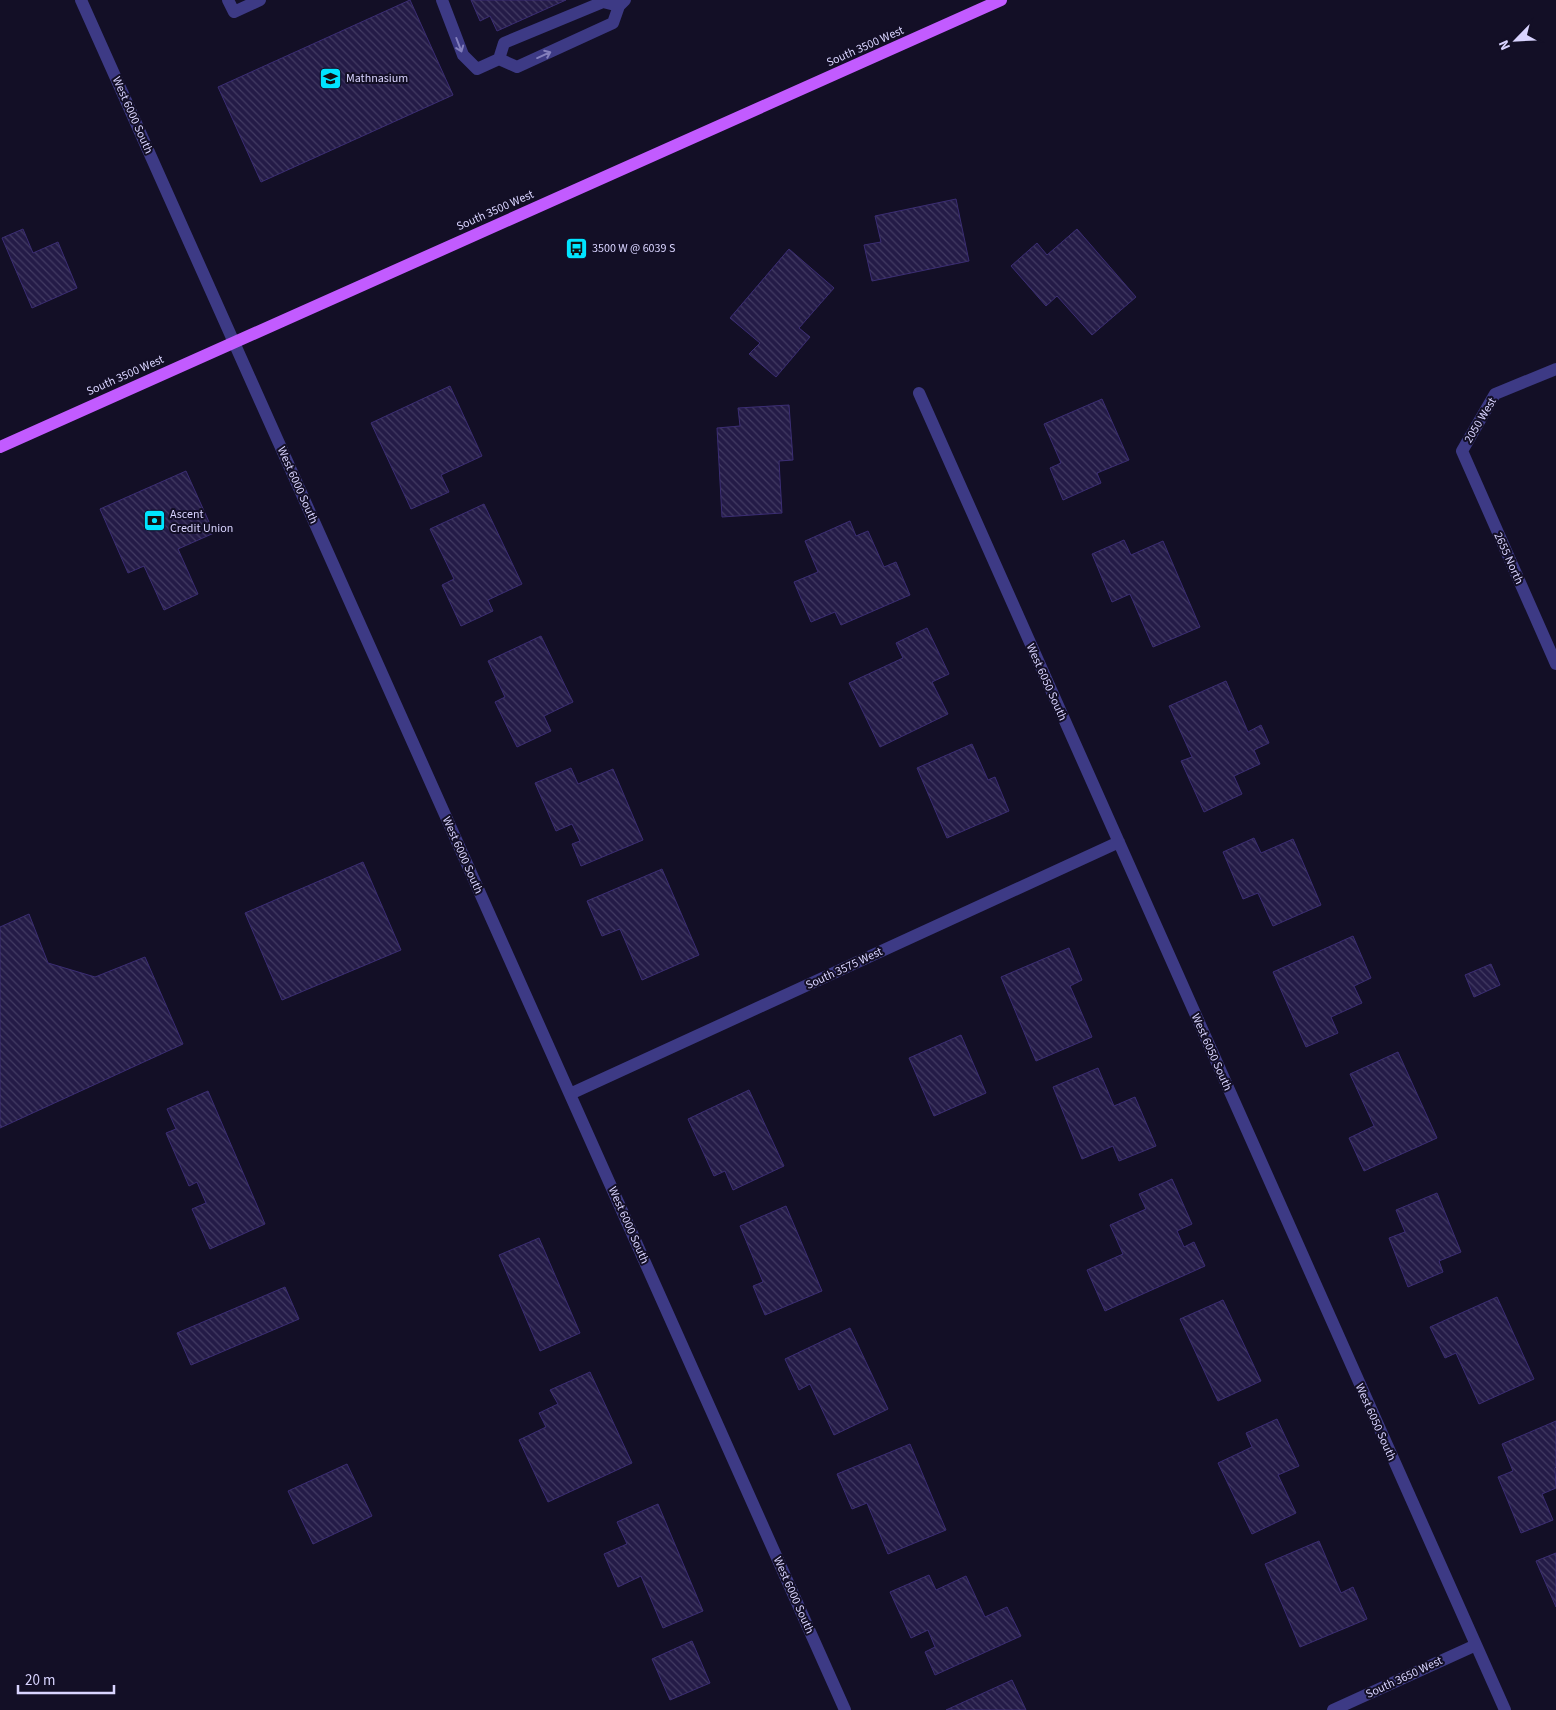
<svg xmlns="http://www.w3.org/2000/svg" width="1556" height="1710" viewBox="0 0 1556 1710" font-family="'Source Sans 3',sans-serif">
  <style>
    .building { fill: url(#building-back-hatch); stroke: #3b2d73 }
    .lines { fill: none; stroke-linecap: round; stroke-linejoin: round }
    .minor { stroke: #3d3a85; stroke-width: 12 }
    .major { stroke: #c25bff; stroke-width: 12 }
    .oneway { stroke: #837fbc }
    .labels { text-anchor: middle; stroke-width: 4; stroke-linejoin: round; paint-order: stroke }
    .street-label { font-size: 12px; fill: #d9d4ff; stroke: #130f26 }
    .poi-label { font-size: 12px; fill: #d9d4ff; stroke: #130f26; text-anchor: start }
  </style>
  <defs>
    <pattern id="building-back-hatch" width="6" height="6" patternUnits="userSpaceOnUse" patternTransform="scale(1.25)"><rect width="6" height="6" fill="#241b47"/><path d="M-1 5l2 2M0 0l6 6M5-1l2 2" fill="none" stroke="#433b63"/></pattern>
  </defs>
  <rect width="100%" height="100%" fill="#130f26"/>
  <path class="building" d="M410,0L453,95L261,182L218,87Z
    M471,0H566L497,31L490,16L480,21Z
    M956,199L969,261L872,281L864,245L881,242L875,216Z
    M23,229L33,253L58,242L77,288L32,308L2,238Z
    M1077,229L1136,297L1092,335L1057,296L1046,306L1011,266L1037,243L1047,255Z
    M789,249L834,288L799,328L810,337L776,377L749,354L760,343L730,318Z
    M450,386L482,456L441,475L449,492L411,509L371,423Z
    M1102,399L1129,460L1097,473L1101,483L1063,500L1050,468L1061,463L1044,424Z
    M789,405L793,460L779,461L782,513L722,517L717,428L740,426L738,408Z
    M186,471L214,533L178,549L198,594L164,610L144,566L128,573L100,509Z
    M484,504L522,584L488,600L493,611L461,626L442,585L454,579L430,529Z
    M850,521L856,536L868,531L884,567L896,562L910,595L841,625L835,612L811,622L794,582L818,572L805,541Z
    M1124,540L1131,555L1163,541L1200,627L1153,647L1130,594L1112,602L1092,554Z
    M927,628L949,674L932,682L948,714L880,747L849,683L903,658L896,643Z
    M541,636L573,702L544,716L551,731L517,747L495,702L505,697L488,661Z
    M1226,681L1248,732L1261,725L1269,743L1254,750L1260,764L1234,776L1242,794L1204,812L1181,761L1192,757L1169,706Z
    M972,744L988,780L995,777L1009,811L947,838L917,768Z
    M571,768L578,784L613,769L643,840L581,866L572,844L580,841L572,824L556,831L535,783Z
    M1254,838L1261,853L1293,839L1321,905L1273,926L1258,893L1243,899L1223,852Z
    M363,862L401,950L282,1000L245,913Z
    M662,869L699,955L642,980L620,929L602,936L587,901Z
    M29,914L48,963L95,977L145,957L183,1044L0,1128V927Z
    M1353,936L1371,978L1354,986L1362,1003L1331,1017L1338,1033L1306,1047L1273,972Z
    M1069,948L1082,980L1070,986L1092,1037L1036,1061L1001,977Z
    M1491,964L1500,985L1474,997L1465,975Z
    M961,1035L986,1093L934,1116L909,1058Z
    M1398,1052L1437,1138L1364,1171L1349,1138L1374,1126L1350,1074Z
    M1098,1068L1114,1106L1135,1097L1156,1146L1119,1161L1113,1146L1082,1159L1053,1087Z
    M749,1090L784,1166L733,1190L725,1171L714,1176L688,1119Z
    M208,1091L265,1224L210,1249L192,1209L206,1203L197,1182L189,1186L166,1133L176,1129L167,1109Z
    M1172,1179L1192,1224L1177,1231L1184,1247L1194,1242L1205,1266L1105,1311L1087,1270L1123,1254L1110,1225L1146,1209L1139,1194Z
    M1437,1193L1461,1252L1439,1261L1443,1272L1408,1287L1389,1238L1405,1232L1396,1210Z
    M786,1206L822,1291L765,1315L753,1286L763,1282L740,1226Z
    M539,1238L580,1333L540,1351L499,1255Z
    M285,1287L299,1319L191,1365L177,1333Z
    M1497,1297L1534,1379L1479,1404L1456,1353L1445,1358L1430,1327Z
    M1223,1300L1261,1381L1218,1401L1180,1319Z
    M850,1328L888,1409L834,1435L810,1384L799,1390L785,1359Z
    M590,1372L632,1463L548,1502L519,1440L546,1427L539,1413L558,1404L550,1390Z
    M1277,1419L1299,1466L1278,1475L1296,1513L1252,1534L1218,1463L1252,1447L1246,1433Z
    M1556,1421V1467L1555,1468L1556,1488L1542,1494L1553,1520L1521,1533L1498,1477L1513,1471L1502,1444Z
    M910,1444L946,1530L888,1554L867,1503L852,1509L837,1474Z
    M347,1464L372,1516L313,1544L288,1491Z
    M658,1504L703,1611L663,1628L641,1576L618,1587L604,1554L627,1544L617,1522Z
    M1319,1541L1341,1593L1353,1587L1367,1619L1300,1647L1265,1564Z
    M1556,1553V1607L1536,1561Z
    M929,1575L936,1590L966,1576L985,1617L1007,1607L1021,1636L935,1675L925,1652L935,1647L928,1630L911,1638L890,1592Z
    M692,1641L710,1683L670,1700L652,1659Z
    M1012,1680L1026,1710H946Z"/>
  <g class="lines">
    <path class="minor" d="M81,0L845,1710
      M228,0L234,12L260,0
      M442,0L463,55L477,69L499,59L517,67L613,23L619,6L625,0
      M499,59L504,43L603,2L619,6
      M1556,369L1495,394L1462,451L1556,664
      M919,393L1505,1710
      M570,1094L1119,842
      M1333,1710L1476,1645"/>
    <path class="major" d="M0,447L1001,0"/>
  </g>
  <defs><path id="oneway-shaft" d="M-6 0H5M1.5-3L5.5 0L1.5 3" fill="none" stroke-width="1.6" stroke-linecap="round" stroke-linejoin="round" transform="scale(1.25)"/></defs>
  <g class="oneway">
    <use href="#oneway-shaft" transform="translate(459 45) rotate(69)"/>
    <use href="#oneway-shaft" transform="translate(544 55) rotate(-24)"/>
  </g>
  <defs>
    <symbol id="school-square" viewBox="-11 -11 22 22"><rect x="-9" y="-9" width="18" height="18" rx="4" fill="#00e5ff" stroke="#130f26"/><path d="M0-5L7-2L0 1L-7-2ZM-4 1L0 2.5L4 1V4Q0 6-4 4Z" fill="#111"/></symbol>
    <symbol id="bus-square" viewBox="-11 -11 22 22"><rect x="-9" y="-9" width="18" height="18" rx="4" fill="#00e5ff" stroke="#130f26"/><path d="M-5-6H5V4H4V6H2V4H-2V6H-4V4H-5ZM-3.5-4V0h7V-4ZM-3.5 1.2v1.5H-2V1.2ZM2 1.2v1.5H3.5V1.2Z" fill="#111"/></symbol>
    <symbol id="bank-square" viewBox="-11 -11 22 22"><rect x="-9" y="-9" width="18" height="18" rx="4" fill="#00e5ff" stroke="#130f26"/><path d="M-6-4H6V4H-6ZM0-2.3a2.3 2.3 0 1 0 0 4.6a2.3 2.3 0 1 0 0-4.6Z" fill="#111"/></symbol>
  </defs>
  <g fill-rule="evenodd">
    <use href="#school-square" x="318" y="66" width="25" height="25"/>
    <use href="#bus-square" x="564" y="236" width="25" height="25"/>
    <use href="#bank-square" x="142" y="508" width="25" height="25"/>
  </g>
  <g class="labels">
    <g class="street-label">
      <text transform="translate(865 46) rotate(-24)" y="4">South 3500 West</text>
      <text transform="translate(133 115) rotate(66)" y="4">West 6000 South</text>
      <text transform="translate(495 210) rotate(-24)" y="4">South 3500 West</text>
      <text transform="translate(125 375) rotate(-24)" y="4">South 3500 West</text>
      <text transform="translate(1480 420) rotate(-59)" y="4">2050 West</text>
      <text transform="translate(298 485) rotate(66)" y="4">West 6000 South</text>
      <text transform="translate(1509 558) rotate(66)" y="4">2655 North</text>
      <text transform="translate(1047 682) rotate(66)" y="4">West 6050 South</text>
      <text transform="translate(463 855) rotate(66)" y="4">West 6000 South</text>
      <text transform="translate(844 968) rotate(-25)" y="4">South 3575 West</text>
      <text transform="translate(1212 1052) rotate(66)" y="4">West 6050 South</text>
      <text transform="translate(629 1225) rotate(66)" y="4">West 6000 South</text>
      <text transform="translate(1376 1422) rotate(66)" y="4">West 6050 South</text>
      <text transform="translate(794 1595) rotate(66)" y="4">West 6000 South</text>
      <text transform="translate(1404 1677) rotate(-25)" y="4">South 3650 West</text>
    </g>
    <g class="poi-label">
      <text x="346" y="82">Mathnasium</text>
      <text x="592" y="252">3500 W @ 6039 S</text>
      <text x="170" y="518">Ascent<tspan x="170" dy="14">Credit Union</tspan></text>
    </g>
  </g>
  <g transform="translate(1516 40) rotate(246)" stroke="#130f26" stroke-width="4" paint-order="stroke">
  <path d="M0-4L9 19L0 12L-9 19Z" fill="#d9d4ff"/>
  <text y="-8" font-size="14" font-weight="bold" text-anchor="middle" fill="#d9d4ff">N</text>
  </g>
  <path d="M18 1685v8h96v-8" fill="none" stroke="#d9d4ff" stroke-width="2.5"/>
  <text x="25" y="1685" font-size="15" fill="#d9d4ff" stroke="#130f26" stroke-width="4" paint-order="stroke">20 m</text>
</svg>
